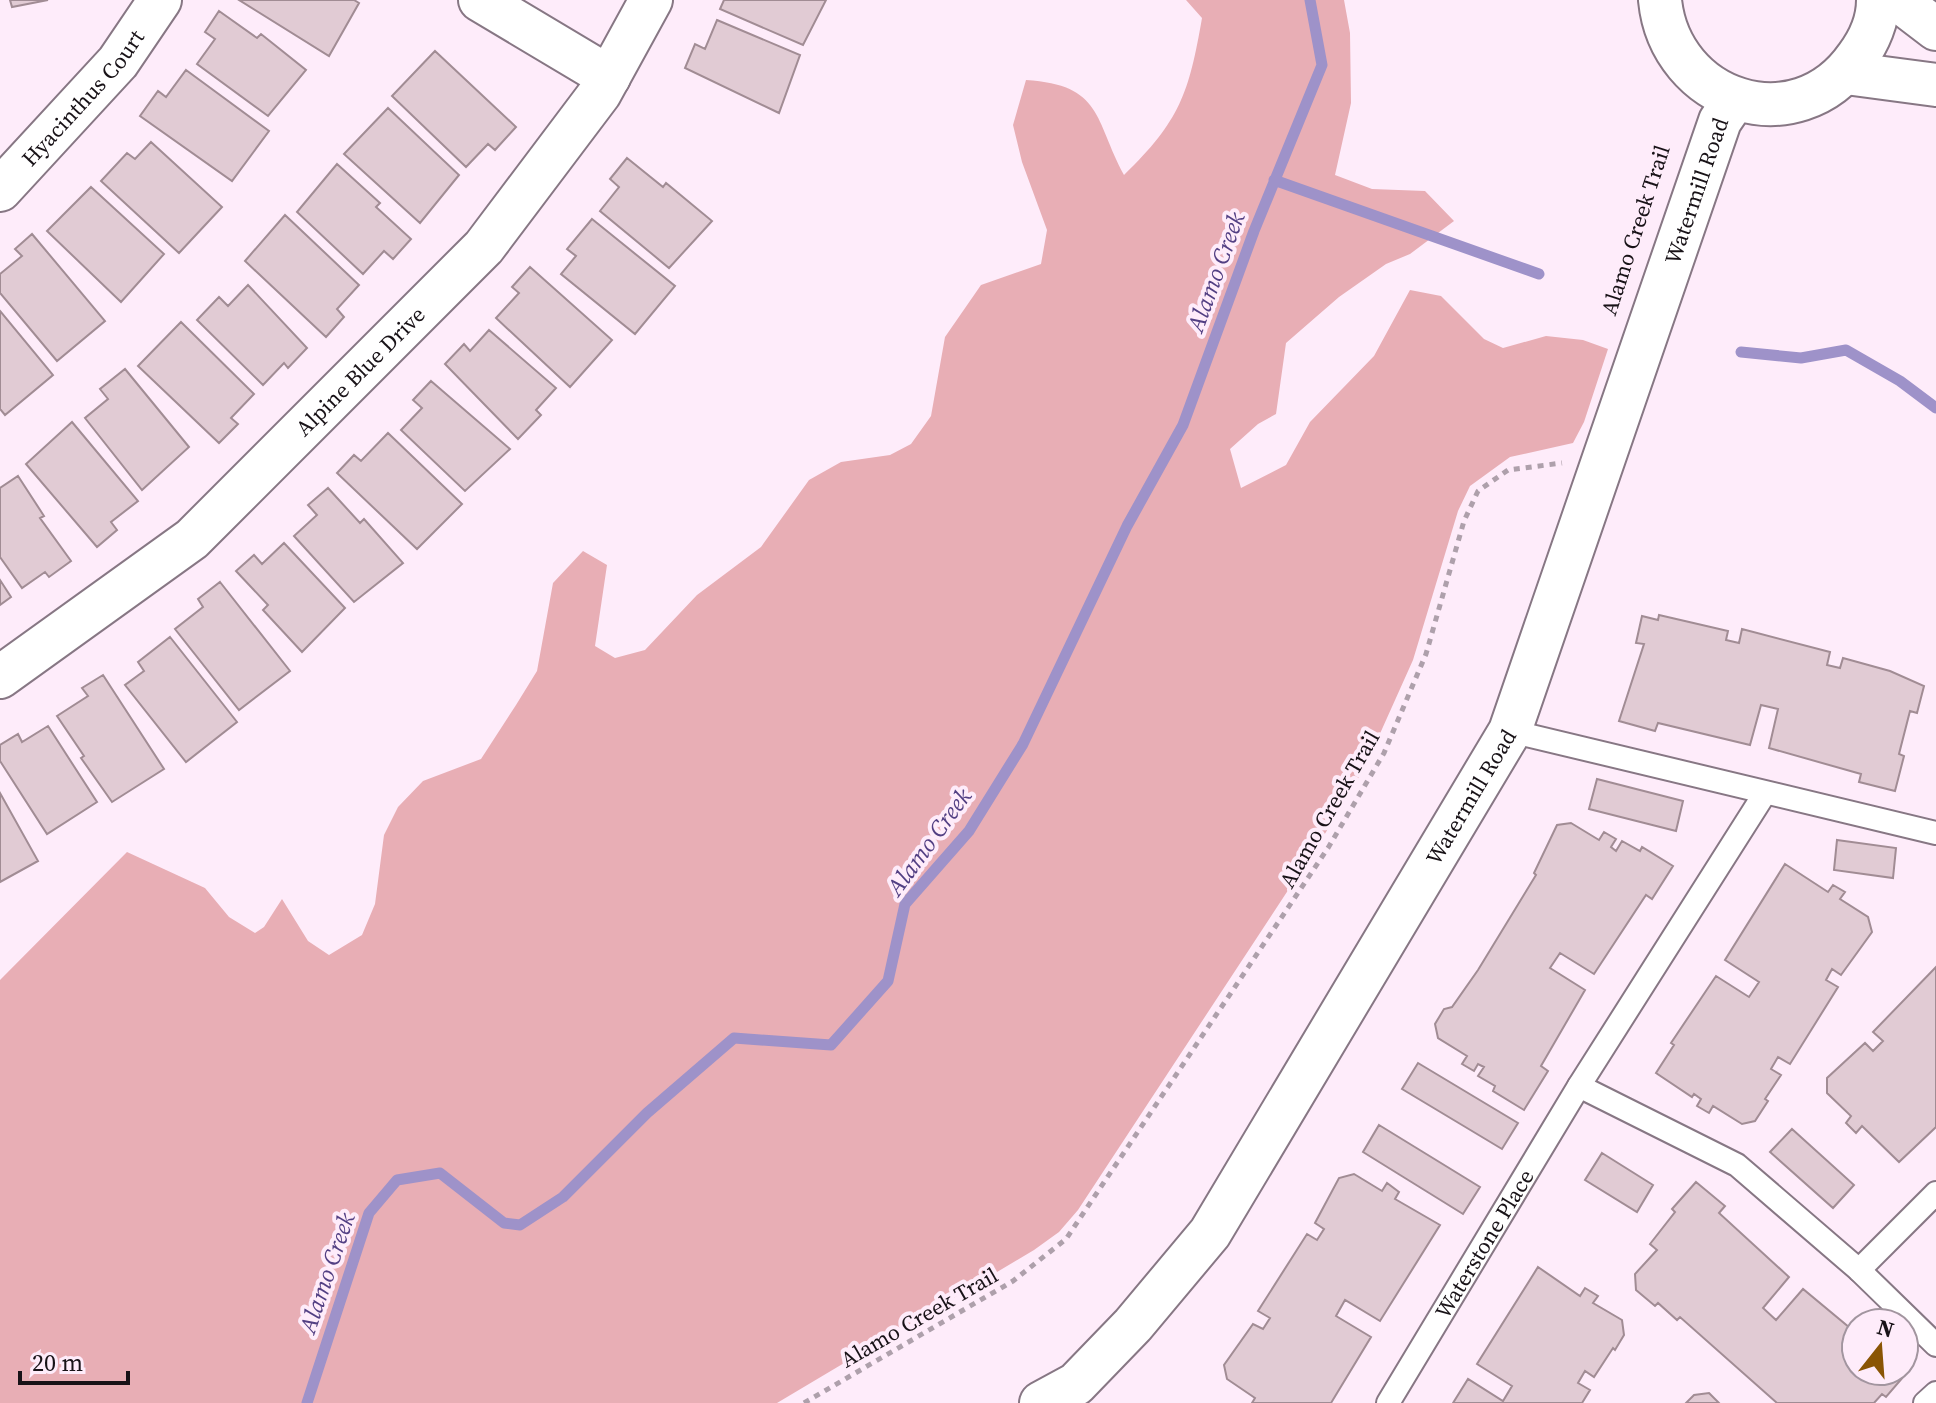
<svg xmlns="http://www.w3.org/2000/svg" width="1936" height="1403" viewBox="0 0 1936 1403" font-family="'Source Serif 4',serif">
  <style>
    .green { fill: #e8aeb5 }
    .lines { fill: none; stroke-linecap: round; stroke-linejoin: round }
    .stream { stroke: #9e92c9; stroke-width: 11 }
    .building { fill: #e1cbd4; stroke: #a18c94; stroke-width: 2 }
    .lane-casing { stroke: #877784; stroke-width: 26 }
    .street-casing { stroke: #877784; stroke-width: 46 }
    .path { stroke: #aea0ab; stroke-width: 5; stroke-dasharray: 6 6; stroke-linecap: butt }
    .lane { stroke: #fff; stroke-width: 22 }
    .street { stroke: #fff; stroke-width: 42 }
    .labels { text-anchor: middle; stroke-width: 8; stroke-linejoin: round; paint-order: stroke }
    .street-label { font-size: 22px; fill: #181217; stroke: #feecfa }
    .water-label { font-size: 24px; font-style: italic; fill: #523f83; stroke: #feecfa }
  </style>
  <rect width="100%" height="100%" fill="#feecfa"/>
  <path class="green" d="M1186,0H1344L1350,33L1351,103L1335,175L1372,189L1425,191L1454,221L1410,254L1386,264L1339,297L1286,343L1276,414L1258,424L1230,449L1241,488L1286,465L1310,422L1374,356L1410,290L1441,296L1484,339L1503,348L1546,336L1583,340L1608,349L1584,422L1573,443L1510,457L1470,486L1458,511L1413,660L1365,767L1323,837L1078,1210L1059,1232L1034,1250L777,1403H0V980L127,852L205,888L229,917L255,933L264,927L282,899L308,941L329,955L362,935L375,904L384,835L398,807L423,781L481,759L516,705L537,671L553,583L583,551L607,565L595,646L615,658L645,650L697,595L761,547L809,480L841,462L890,455L911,444L931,416L945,337L981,285L1041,264L1047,230L1022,162L1013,125L1026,80C1103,85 1094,119 1124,175C1180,121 1189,93 1202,18Z"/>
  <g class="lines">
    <path class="stream" d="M1274,180L1539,274
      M1741,352L1801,358L1846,350L1900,381L1936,408
      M307,1403L369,1213L397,1180L440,1173L504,1223L520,1225L563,1197L647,1113L734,1038L831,1045L888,981L905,904L969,831L1023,744L1127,526L1183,425L1254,231L1322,65L1310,0"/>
  </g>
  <path class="building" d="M10,0H48L12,7Z
    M239,0H354L359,3L329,56Z
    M724,0H826L803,45L720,9Z
    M219,11L257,38L261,34L306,70L268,116L197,64L215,39L205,32Z
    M717,20L800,55L779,113L685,68L695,44L705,49Z
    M435,51L516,127L495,150L488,144L466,167L392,96Z
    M186,70L269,131L232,181L140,116L158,91L166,97Z
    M388,108L459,175L420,223L344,154Z
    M151,142L222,207L179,253L101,181L127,153L135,159Z
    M627,158L663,187L666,183L712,221L669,268L600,211L619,187L610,179Z
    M337,164L380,203L376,207L411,239L393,259L384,251L363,274L297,212Z
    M91,187L164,254L121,302L47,231Z
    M285,215L359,285L337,309L344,317L326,337L245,261Z
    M592,219L675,286L635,334L561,274L576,256L567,249Z
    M32,234L105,321L57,361L0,293V274L22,256L15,249Z
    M530,267L612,340L570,387L496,318L519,293L512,287Z
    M248,285L307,348L288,368L284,363L263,385L197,320L219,297L228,306Z
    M0,311L53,375L5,415L0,409Z
    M181,322L254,394L231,418L238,424L219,443L138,366Z
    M489,330L556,388L536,410L541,415L518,439L445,364L464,344L470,351Z
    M125,369L189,447L142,490L85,418L108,399L100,389Z
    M431,381L510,449L465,491L401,430L422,408L413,400Z
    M72,422L138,501L111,522L117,530L97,547L26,464Z
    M388,433L462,504L417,549L337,473L354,455L361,461Z
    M18,476L44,516L40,518L71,561L49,577L45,572L22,588L0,557V488Z
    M328,488L360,523L364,519L403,563L354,602L294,536L317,515L308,505Z
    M284,543L345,608L302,652L263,610L268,605L236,571L254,555L262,564Z
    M0,580L11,597L0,605Z
    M220,582L290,671L239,710L175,629L203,607L198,599Z
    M1659,615L1728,631L1726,640L1739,643L1742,629L1830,652L1827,665L1840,668L1843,658L1890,671L1924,686L1917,713L1910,711L1899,754L1904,756L1895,791L1859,782L1861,774L1769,748L1778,709L1761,705L1750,745L1658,723L1655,731L1619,721L1644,644L1636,643L1642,616L1658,620Z
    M170,637L237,722L186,762L125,685L144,671L138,662Z
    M103,675L164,769L112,802L81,758L84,756L57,716L88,696L82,688Z
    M48,726L97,802L47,834L0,761V745L18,734L22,742Z
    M1597,779L1683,801L1676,831L1589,809Z
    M0,793L38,861L0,882Z
    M1571,823L1599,840L1604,832L1616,839L1611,847L1616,851L1622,841L1640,851L1642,847L1673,866L1652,899L1646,895L1594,974L1560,953L1550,968L1585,990L1541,1066L1548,1071L1524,1110L1493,1091L1495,1086L1478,1076L1484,1067L1478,1064L1474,1071L1462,1064L1467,1056L1438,1038L1435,1024L1444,1009L1452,1007L1478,970L1536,875L1534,873L1557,825Z
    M1837,840L1896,848L1893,878L1834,870Z
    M1785,864L1828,892L1833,885L1845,892L1840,899L1868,917L1872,932L1841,975L1832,969L1826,980L1838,987L1790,1064L1778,1057L1771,1069L1781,1075L1765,1099L1768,1101L1755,1121L1742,1124L1713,1106L1709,1113L1697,1106L1701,1099L1694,1094L1692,1097L1656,1073L1674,1045L1671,1043L1716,976L1749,997L1759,982L1725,960Z
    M1936,967V1127L1899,1162L1862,1126L1856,1133L1846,1123L1851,1116L1827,1093V1078L1865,1043L1873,1051L1883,1041L1873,1032Z
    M1418,1063L1518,1123L1502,1149L1402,1089Z
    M1379,1125L1480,1187L1463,1214L1363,1152Z
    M1792,1129L1854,1185L1833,1208L1770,1152Z
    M1602,1153L1653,1185L1637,1212L1585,1180Z
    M1354,1174L1382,1191L1387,1183L1399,1192L1395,1199L1440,1225L1380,1321L1345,1300L1336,1316L1371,1337L1331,1403H1252L1255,1398L1227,1379L1224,1365L1253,1324L1263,1329L1270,1318L1258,1311L1307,1234L1317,1240L1324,1229L1315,1223L1339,1178Z
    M1696,1182L1725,1206L1719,1213L1789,1277L1763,1308L1776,1320L1803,1289L1856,1333V1371H1904V1364L1910,1369L1886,1397L1882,1394L1874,1403H1777L1680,1317L1677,1320L1658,1303L1655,1306L1636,1290L1635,1274L1657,1250L1650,1244L1675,1212L1672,1209Z
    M1538,1267L1580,1296L1585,1288L1598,1296L1593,1303L1622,1320L1624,1335L1615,1350L1613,1348L1594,1377L1585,1371L1578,1383L1590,1390L1582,1403H1453L1468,1379L1503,1401L1512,1386L1477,1364Z
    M1709,1393L1719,1403H1686L1694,1395Z"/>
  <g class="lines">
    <defs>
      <g id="lane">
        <path d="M1510,731L1936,833"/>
        <path d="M1579,1086L1737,1165L1859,1270L1936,1345"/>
        <path d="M1859,1270L1936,1193"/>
        <path id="s1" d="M1388,1403L1579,1086L1765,793"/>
        <path d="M1925,1403L1936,1393"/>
      </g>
      <g id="street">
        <path d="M480,0L609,77"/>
        <path d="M1660,0C1670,102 1796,144 1857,57C1869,41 1878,20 1878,0"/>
        <path d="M1898,0L1936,29"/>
        <path d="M1846,73L1936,85"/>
        <path id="s2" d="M0,190L118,62L160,0"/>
        <path id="s3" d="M0,677L192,539L484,247L600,93L651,0"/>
        <path id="s4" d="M1041,1403L1076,1384L1133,1325L1210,1233L1510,731L1720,121L1735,99"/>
      </g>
    </defs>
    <use href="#lane" class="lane-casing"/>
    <use href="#street" class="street-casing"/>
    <path class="path" d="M804,1403L1013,1281L1066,1239L1328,848L1384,753L1426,654L1464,521L1478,491L1508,470L1562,463"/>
    <use href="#lane" class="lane"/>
    <use href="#street" class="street"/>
  </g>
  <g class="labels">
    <g class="street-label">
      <text dy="8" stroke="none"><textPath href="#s2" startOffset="124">Hyacinthus Court</textPath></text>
      <text dy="8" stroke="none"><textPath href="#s4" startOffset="1398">Watermill Road</textPath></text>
      <text transform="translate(1635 230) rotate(-72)" y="8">Alamo Creek Trail</text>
      <text dy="8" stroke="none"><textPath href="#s3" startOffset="474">Alpine Blue Drive</textPath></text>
      <text dy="8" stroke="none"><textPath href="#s4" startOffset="750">Watermill Road</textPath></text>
      <text transform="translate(1329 809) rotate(-60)" y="8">Alamo Creek Trail</text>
      <text dy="8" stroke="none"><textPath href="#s1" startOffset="186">Waterstone Place</textPath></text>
      <text transform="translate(919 1317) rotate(-30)" y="8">Alamo Creek Trail</text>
    </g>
    <g class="water-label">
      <text transform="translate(1216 272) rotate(-70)" y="8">Alamo Creek</text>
      <text transform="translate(929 842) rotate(-54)" y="8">Alamo Creek</text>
      <text transform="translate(327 1273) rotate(-71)" y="8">Alamo Creek</text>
    </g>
  </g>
  <g transform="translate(1880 1347) rotate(17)"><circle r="38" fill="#feecfa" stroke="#a2959f" stroke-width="2"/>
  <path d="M0-6L14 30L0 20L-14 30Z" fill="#8a5504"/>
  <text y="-12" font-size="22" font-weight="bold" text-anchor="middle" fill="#181217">N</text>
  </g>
  <path d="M20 1371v12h108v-12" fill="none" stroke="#181217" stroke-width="4"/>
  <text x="32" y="1371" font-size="24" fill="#181217" stroke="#feecfa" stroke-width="6" paint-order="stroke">20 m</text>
</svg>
